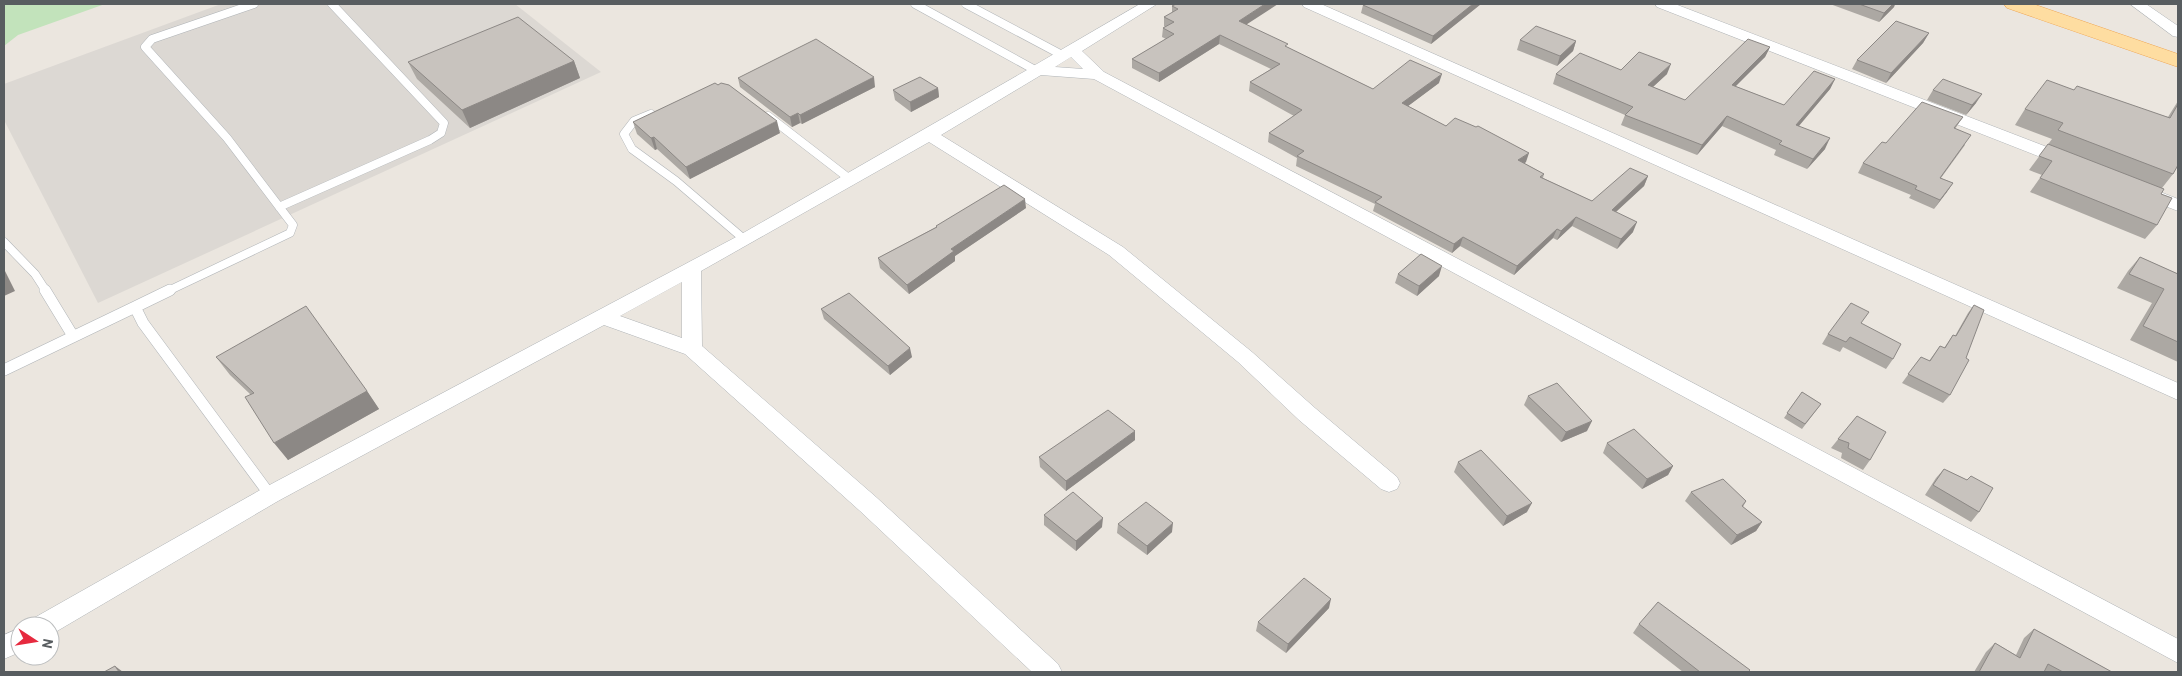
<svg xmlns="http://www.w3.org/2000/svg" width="2182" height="676" viewBox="0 0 2182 676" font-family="Barlow,sans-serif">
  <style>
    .industrial { fill: #dcd8d3 }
    .green { fill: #c2e3bb }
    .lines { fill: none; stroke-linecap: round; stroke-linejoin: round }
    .lane-far1-casing { stroke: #b0b4b7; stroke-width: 9 }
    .lane-casing { stroke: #b0b4b7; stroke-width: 12 }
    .street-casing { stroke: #b0b4b7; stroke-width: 1 }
    .primary-casing { stroke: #efa654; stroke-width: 1 }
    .lane-far1 { stroke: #fff; stroke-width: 8 }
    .lane { stroke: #fff; stroke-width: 11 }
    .street { fill: #fff; fill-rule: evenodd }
    .primary { fill: #fedda1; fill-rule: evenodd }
    .wall { fill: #aca8a3 }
    .shaded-wall { fill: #8c8885 }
    .building { fill: #c8c3be; stroke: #8c8885 }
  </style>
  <rect width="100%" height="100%" fill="#ebe6df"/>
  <path class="industrial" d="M221,4H515L601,72L98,303L4,120V84Z"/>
  <path class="green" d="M4,4H105L18,35L4,46Z"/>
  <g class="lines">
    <defs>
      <path id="lane-far1" d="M915,4L1035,70
        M966,4L1062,55
        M651,114L634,121L624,134L632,149L676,181L745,240
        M768,116L851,180
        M279,207L430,140L441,133L444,123L332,4
        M4,242L35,274L46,291
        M168,291L290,233L293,225L227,138L145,47L152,39L254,4"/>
      <path id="lane" d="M45,290L73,336
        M170,290L135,307L143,323L270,495
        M4,370L135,307"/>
      <path id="street" d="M1140,4H1157L1082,51L1104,72L2178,639V663L1094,79L1041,75L941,135L1123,247L1252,352L1315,408L1397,477L1400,483L1397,489L1389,492L1381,489L1299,420L1238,362L1109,255L929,142L701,271L702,346L876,497L1058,664L1062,672H1032L860,511L685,354L604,325L278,501L52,634H50V626H31L34,618L262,489L738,236L1027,70L1029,67L1035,65ZM1071,57L1083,69L1055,67ZM682,282V338L620,316Z
        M1302,4H1321L2178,383V400L1304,7Z
        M1655,4H1675L2073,157L2076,161L2073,165L2067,166L2061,165L1657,7Z
        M2130,4H2146L2178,26V37L2173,36Z
        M2145,186L2178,199V211L2139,196L2136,192L2139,188Z
        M20,628V652L4,659V635Z"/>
      <path id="primary" d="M2004,4H2033L2178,54V67L2007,8Z"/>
    </defs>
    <use href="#lane-far1" class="lane-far1-casing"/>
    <use href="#lane" class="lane-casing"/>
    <use href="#street" class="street-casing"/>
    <use href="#primary" class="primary-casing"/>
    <use href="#lane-far1" class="lane-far1"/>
    <use href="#lane" class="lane"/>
    <use href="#street" class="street"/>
    <use href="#primary" class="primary"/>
  </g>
  <path class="wall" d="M1481,4L1431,44L1361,13L1363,5Z
    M1830,4H1895L1894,7L1879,22Z
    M1172,6L1246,25L1287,47L1373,89L1439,83L1408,106L1446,126L1526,162L1524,163L1544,174L1543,178L1592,201L1648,176L1644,186L1616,212L1633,232L1617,249L1572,226L1557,240L1553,238L1514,275L1460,246L1452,253L1373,211L1375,204L1296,166L1297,158L1268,142L1269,133L1294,116L1249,91L1250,82L1271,69L1219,44L1159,82L1132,68V59L1166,39L1162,37L1163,28L1165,27L1164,26V17L1172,13Z
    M1929,33L1923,43L1886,83L1852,69L1857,60Z
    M1520,40L1576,41L1573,51L1557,66L1517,50Z
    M1770,47L1765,57L1735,86L1784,105L1835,79L1830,89L1799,126L1825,149L1807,169L1774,155L1776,150L1722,126L1697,155L1621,125L1625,115L1553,84L1556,74L1621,70L1667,74L1653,87L1685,100Z
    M574,61L580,78L470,128L417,79L408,62Z
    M738,78L875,87L802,124L800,123L792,127L740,87Z
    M938,88L939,97L911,112L895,100L893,90Z
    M1933,90L1976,103L1966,115L1927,100Z
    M2074,90L2168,117L2178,101V165L2173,174L2162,188L2157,225L2145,239L2030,192L2042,175L2029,170L2052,139L2015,125L2025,109Z
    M1963,117L1955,129L1965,145L1941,178L1953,183L1934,209L1909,198L1911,195L1858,173L1863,163L1886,143Z
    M633,122L780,133L690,179L657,149L655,150L637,134Z
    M1026,208L955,256V261L909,294L880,268L878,258L936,227V226Z
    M2140,257L2178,274V362L2130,340L2152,303L2117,288L2128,271Z
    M1398,274L1439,276L1417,296L1395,283Z
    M1974,305L1950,395L1943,403L1902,383L1921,357L1929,361L1940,346L1944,348L1953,335L1955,336L1968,313Z
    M821,309L912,357L890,375L824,319Z
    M1861,323L1893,359L1886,369L1843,347L1840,352L1822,344L1828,334Z
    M216,357L367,391L379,409L288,460L250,394L230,375Z
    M1802,392L1821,404L1802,429L1784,418Z
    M1528,396L1587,431L1561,442L1524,405Z
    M1857,416L1870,460L1863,470L1841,458L1842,453L1831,448Z
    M1135,440L1066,491L1040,467L1039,457Z
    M1607,443L1673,466L1668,475L1642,489L1603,453Z
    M1458,462L1527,512L1503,526L1454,472Z
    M1944,469L1967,480L1979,512L1971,522L1925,495L1936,478Z
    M1691,492L1746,501L1743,507L1762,522L1756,531L1731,545L1685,501Z
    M1044,515L1102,527L1076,551L1044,525Z
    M1118,524L1172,532L1147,555L1117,533Z
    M1329,608L1286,653L1256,631L1258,622Z
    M1639,624L1748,672H1683L1633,633Z
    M2034,629L2112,672H1974L1986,652L1995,643L2016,655L2024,638Z"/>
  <path class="shaded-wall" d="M1265,4H1278L1238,30L1239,21Z
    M1473,4H1481L1431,44L1433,36Z
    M1893,4H1895L1894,7L1879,22L1884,13Z
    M1929,33L1923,43L1886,83L1891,73Z
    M1220,35L1219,44L1159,82V73Z
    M1576,41L1573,51L1557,66L1560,56Z
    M1770,47L1765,57L1727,95L1732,85Z
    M574,61L580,78L470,128L462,110Z
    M1671,64L1667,74L1644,95L1648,85Z
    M1442,74L1439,83L1400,112L1402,103Z
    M874,77L875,87L802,124L800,115Z
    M1835,79L1830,89L1791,135L1796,125Z
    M938,88L939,97L911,112L910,102Z
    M1982,94L1976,103L1966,115L1972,105Z
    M798,113L800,123L792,127L790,117Z
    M1727,116L1722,126L1697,155L1702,145Z
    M777,121L780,133L690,179L686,167Z
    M654,137L657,149L655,150L651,138Z
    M1830,138L1825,149L1807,169L1813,159Z
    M1529,153L1526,162L1515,170L1518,160Z
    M1648,176L1644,186L1608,219L1612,210Z
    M1953,183L1947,192L1934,209L1940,200Z
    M1025,199L1026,208L955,256V261L909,294L907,285L951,249Z
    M1576,217L1572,226L1557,240L1561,231Z
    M1637,222L1633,232L1617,249L1621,239Z
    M1557,229L1553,238L1514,275L1517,266Z
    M1463,237L1460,246L1452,253L1454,244Z
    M1442,266L1439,276L1417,296L1419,286Z
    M4,269L15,291L4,296Z
    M910,348L912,357L890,375L888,366Z
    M367,391L379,409L288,460L274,443Z
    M1592,421L1587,431L1561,442L1566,432Z
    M1135,431V440L1066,491V481Z
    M1673,466L1668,475L1642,489L1647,479Z
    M1532,503L1527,512L1503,526L1507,516Z
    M1103,518L1102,527L1076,551V541Z
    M1762,522L1756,531L1731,545L1737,535Z
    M1173,523L1172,532L1147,555V546Z
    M1331,599L1329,608L1286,653L1288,644Z
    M115,666L123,672H119Z"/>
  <path class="building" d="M1176,4H1265L1239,21L1288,44L1285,46L1373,89L1410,60L1442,74L1402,103L1446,126L1455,118L1476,127L1478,126L1529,153L1518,160L1544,174L1540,177L1592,201L1630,168L1648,176L1612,210L1637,222L1621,239L1576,217L1561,231L1557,229L1517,266L1463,237L1454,244L1375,202L1382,197L1297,156L1304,151L1269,133L1302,110L1250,82L1280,64L1220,35L1159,73L1132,59L1174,34L1163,28L1174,22L1164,17L1178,9L1172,6Z
    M1364,4H1473L1433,36L1363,5Z
    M1859,4H1893L1884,13Z
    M518,17L574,61L462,110L408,62Z
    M1896,21L1929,33L1891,73L1857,60Z
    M1536,26L1576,41L1560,56L1520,40Z
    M816,39L874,77L800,115L798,113L790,117L738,78Z
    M1748,39L1770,47L1732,85L1784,105L1814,71L1835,79L1796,125L1830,138L1813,159L1779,144L1782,141L1727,116L1702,145L1625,115L1633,107L1556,74L1580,53L1621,70L1639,52L1671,64L1648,85L1685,100Z
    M920,77L938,88L910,102L893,90Z
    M1943,79L1982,94L1972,105L1933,90Z
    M2047,80L2074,90L2077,86L2170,118L2178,104V165L2173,174L2058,130L2063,123L2025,109Z
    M715,83L718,85L721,83L729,85L777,121L686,167L654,137L651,138L633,122Z
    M1922,102L1963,117L1954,128L1971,135L1940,178L1953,183L1940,200L1915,189L1917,186L1863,163L1882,142L1886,143Z
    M2048,144L2164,189L2161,194L2172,198L2157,225L2040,178L2052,161L2039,156Z
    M1004,185L1025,199L951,249L954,251L907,285L878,258L937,227L936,226Z
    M1421,254L1442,266L1419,286L1398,274Z
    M2140,257L2178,274V342L2143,326L2164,289L2129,274Z
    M849,293L910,348L888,366L821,309Z
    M1851,303L1869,312L1861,323L1901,344L1893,359L1850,337L1846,342L1828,334Z
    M1974,305L1984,310L1966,358L1969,360L1950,395L1908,374L1921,357L1930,361L1940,346L1945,348L1953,335L1956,336Z
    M306,306L367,391L274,443L245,397L254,393L216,357Z
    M1557,383L1592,421L1566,432L1528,396Z
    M1802,392L1821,404L1805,424L1787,413Z
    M1108,410L1135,431L1066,481L1039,457Z
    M1857,416L1886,432L1870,460L1848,448L1849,443L1838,439Z
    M1634,429L1673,466L1647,479L1607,443Z
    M1481,450L1532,503L1507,516L1458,462Z
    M1944,469L1967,480L1971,476L1993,488L1979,512L1933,485Z
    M1723,479L1746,501L1742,506L1762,522L1737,535L1691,492Z
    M1073,492L1103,518L1076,541L1044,515Z
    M1146,502L1173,523L1147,546L1118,524Z
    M1304,578L1331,599L1288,644L1258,622Z
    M1658,602L1750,670L1748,672H1700L1639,624Z
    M2034,629L2112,672H2063L2048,664L2044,672H1979L1995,643L2020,658Z
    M115,666L119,672H104Z"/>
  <rect width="2182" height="676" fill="none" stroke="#585d60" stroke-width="10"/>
  <g transform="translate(35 641) rotate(102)"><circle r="24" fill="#ffffff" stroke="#bcbebf"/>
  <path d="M0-4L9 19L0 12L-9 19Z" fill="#e62a3f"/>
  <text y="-8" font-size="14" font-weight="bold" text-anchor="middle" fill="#585d60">N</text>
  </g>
</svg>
